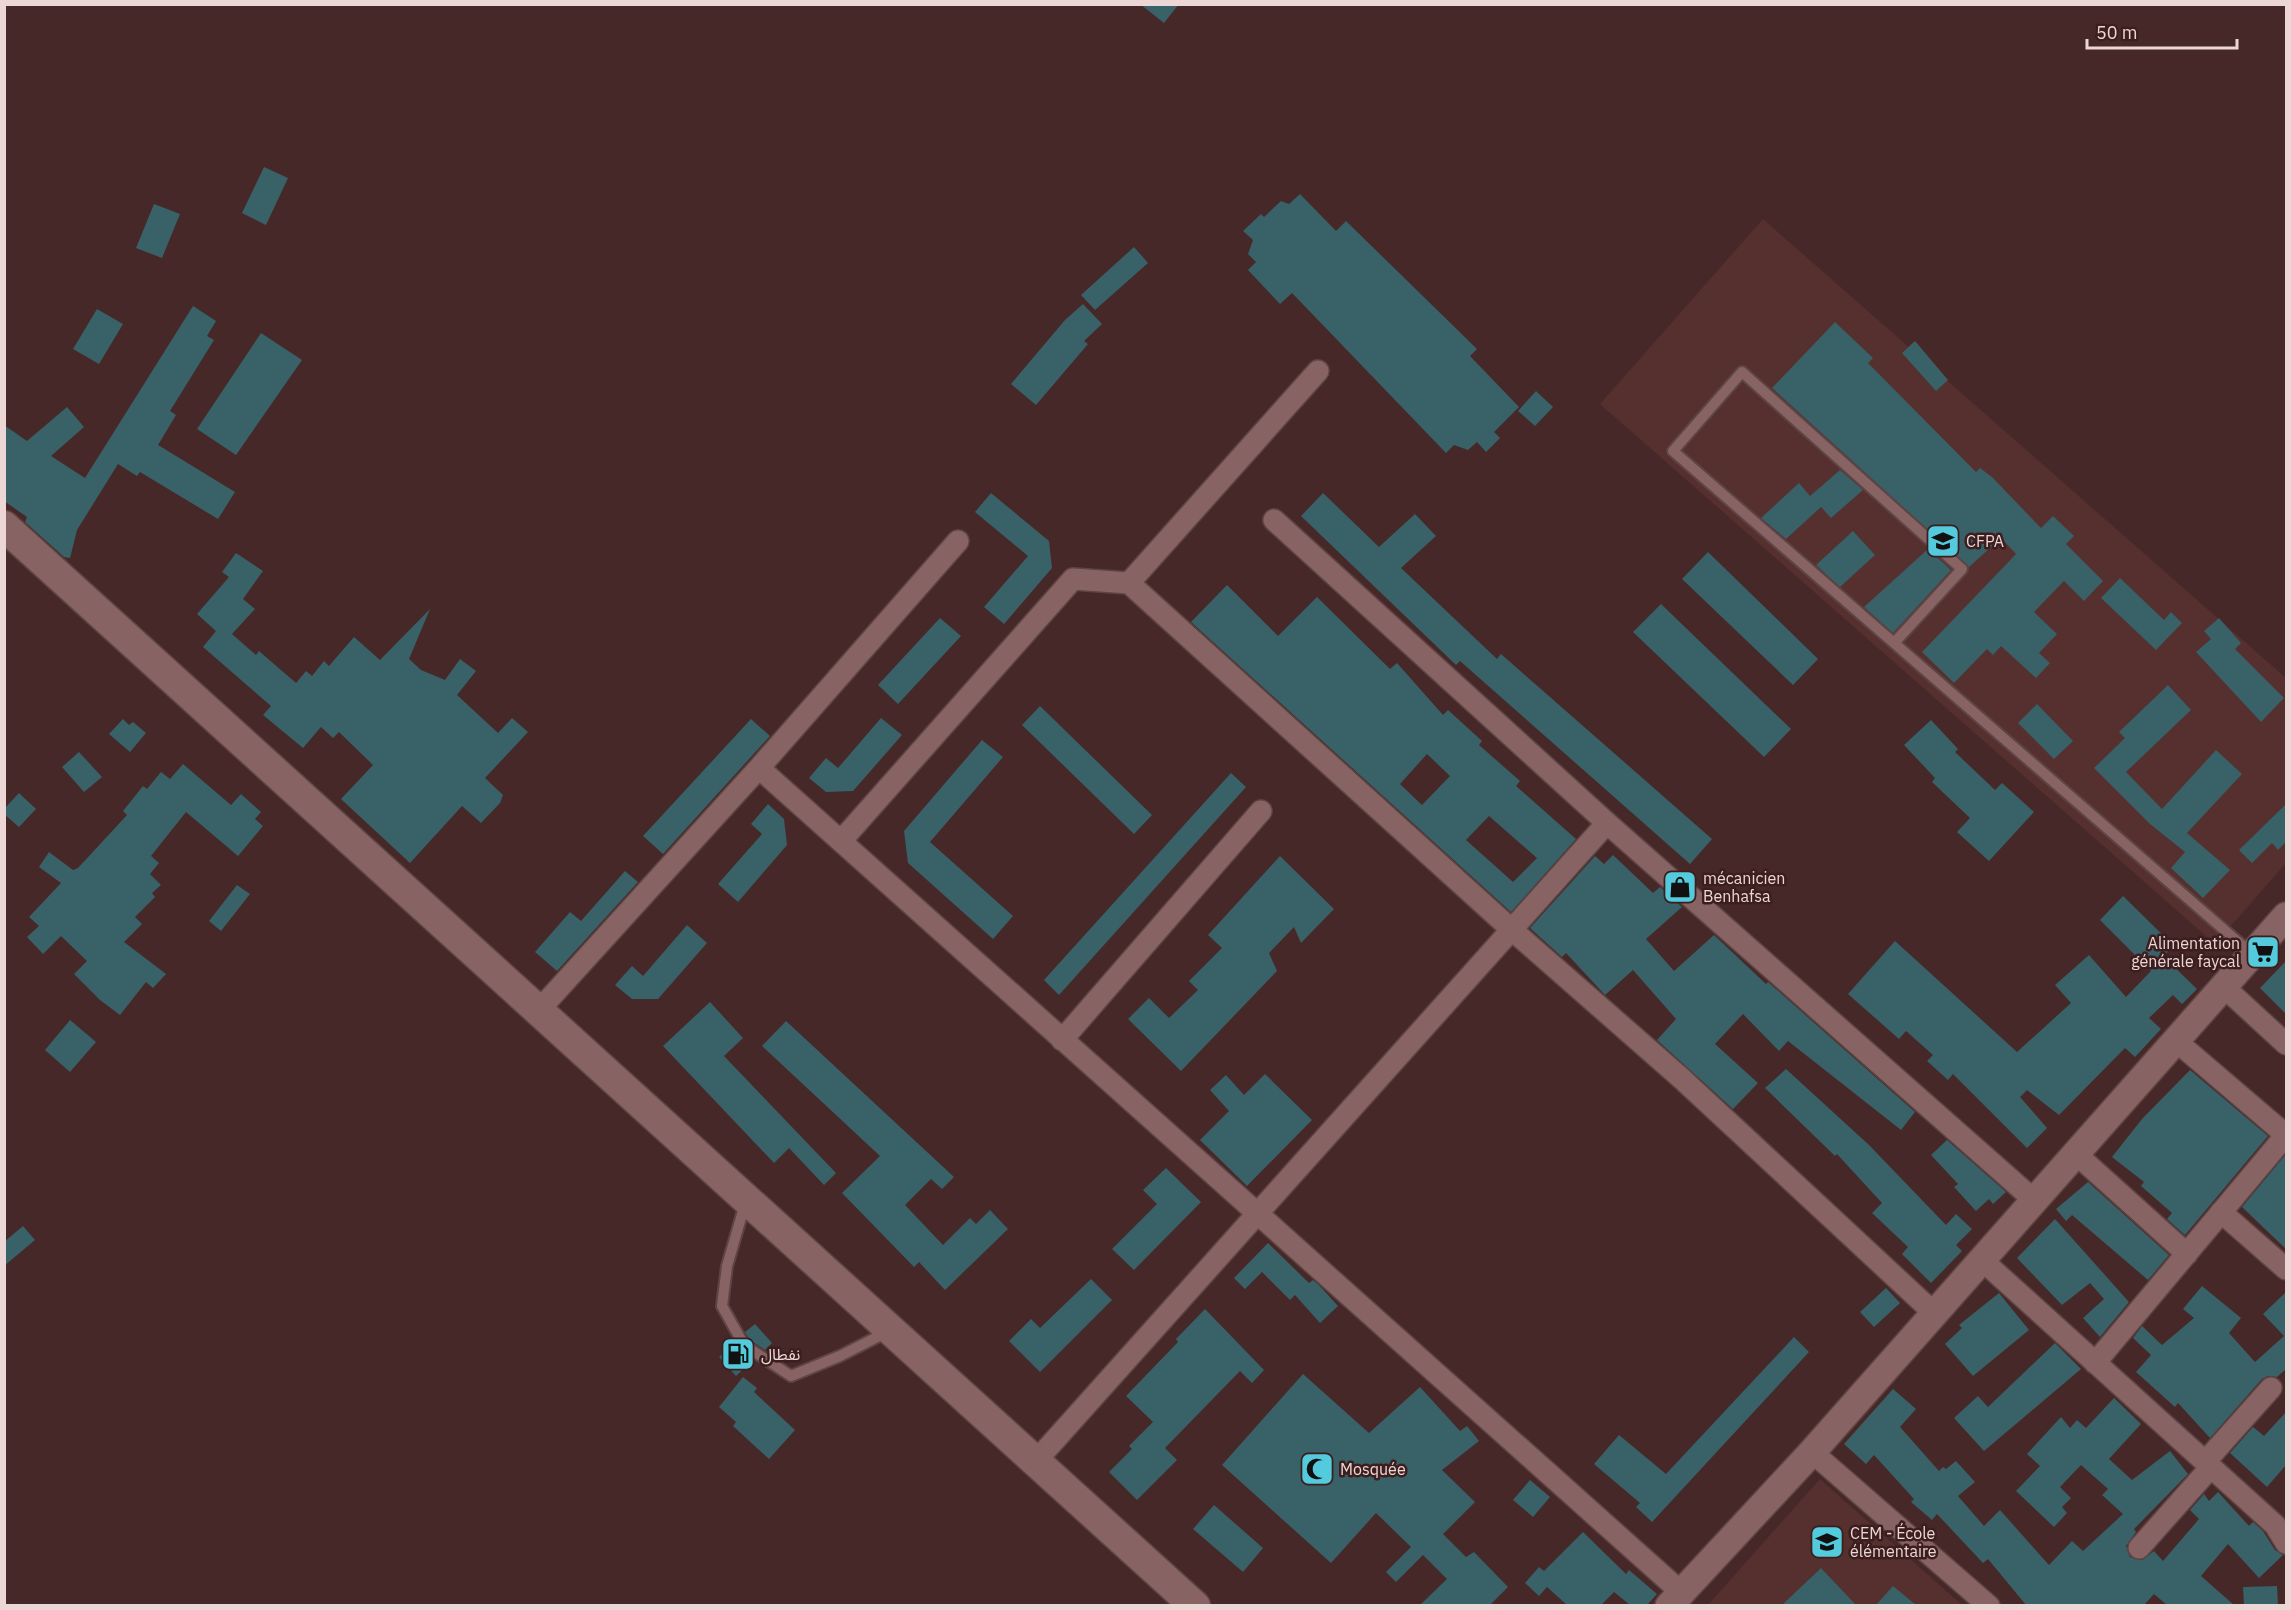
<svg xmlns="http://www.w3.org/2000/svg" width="2291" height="1610" viewBox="0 0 2291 1610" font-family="'IBM Plex Sans','Noto Sans Arabic',sans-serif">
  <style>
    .built { fill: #562f2f }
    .building { fill: #386168; fill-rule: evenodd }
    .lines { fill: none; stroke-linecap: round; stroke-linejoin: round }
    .service-casing { stroke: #5e4444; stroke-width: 14 }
    .minor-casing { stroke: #5e4444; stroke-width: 24 }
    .tertiary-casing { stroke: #5e4444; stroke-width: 30 }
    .secondary-casing { stroke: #5e4444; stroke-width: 33 }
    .service { stroke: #886363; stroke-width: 10 }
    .minor { stroke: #886363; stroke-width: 21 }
    .tertiary { stroke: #886363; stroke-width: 27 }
    .secondary { stroke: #886363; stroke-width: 30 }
    .labels { text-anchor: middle; stroke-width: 5; stroke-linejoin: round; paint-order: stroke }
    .poi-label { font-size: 16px; fill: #ecd7d6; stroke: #3c1e1e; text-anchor: start }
  </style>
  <rect width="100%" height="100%" fill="#472828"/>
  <path class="built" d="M1763,219L2286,678V863L2215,944L1600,404Z
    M1820,1479L1962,1605L1707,1606Z"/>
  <path class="building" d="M1140,4H1179L1164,23Z
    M264,167L288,178L266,225L242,213Z
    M1300,194L1336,231L1346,221L1477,349L1470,356L1519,407L1494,432L1500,438L1486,452L1477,442L1468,450L1454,445L1446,453L1292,293L1280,304L1248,270L1256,262L1248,254L1253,240L1243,231L1261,214L1264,217L1281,201L1289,204Z
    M154,204L180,214L162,258L136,248Z
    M1134,247L1148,263L1095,310L1081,295Z
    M1083,304L1102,324L1084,341L1088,344L1036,405L1011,384L1065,320Z
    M193,306L216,321L207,336L214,340L170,411L176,415L158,445L235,492L218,519L140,472L137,476L118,464L77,530L70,558L64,557L25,522L27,517L4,501V425L27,441L67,407L84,427L51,456L85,478Z
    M97,309L123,324L99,364L73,349Z
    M1835,322L1873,358L1868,363L1976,472L1980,468L1992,477L2041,528L2053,516L2074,536L2066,544L2103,581L2084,601L2064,581L2034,612L2057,634L2039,653L2050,663L2036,678L2001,646L1993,655L1987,649L1954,683L1922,652L2016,554L2001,538L1969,567L1772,388Z
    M261,333L302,360L236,455L197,429Z
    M1915,341L1948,380L1936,391L1902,353Z
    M1536,391L1553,407L1535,426L1518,411Z
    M1840,470L1863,490L1831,518L1821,507L1786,539L1761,518L1799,483L1810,496Z
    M991,493L1049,541L1052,568L1004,624L984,607L1028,556L975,512Z
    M1323,493L1379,547L1415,514L1436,536L1401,568L1497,659L1501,654L1712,839L1690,864L1460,661L1456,665L1301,516Z
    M1853,531L1875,555L1840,587L1816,565Z
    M1928,549L1951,570L1893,633L1864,607Z
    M1708,552L1818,659L1793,685L1682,579Z
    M236,553L263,571L243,599L255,609L232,634L256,655L259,651L296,683L306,671L312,676L324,661L329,666L354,637L380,660L430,609L409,659L421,670L445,680L460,659L476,671L457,695L498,733L512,718L528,732L485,778L503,795L500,803L481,823L462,806L410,863L341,799L373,765L339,732L333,738L321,727L303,748L263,715L271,706L203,647L216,631L197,614L229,577L222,572Z
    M2120,578L2164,620L2171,612L2182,623L2156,650L2101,598Z
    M1227,585L1278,636L1317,597L1390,669L1397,663L1443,715L1448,710L1482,741L1479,745L1520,781L1516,786L1576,839L1511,912L1191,622ZM1427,754L1450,776L1422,805L1400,784ZM1489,816L1537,858L1513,882L1466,840Z
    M1661,604L1791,729L1764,757L1633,632Z
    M940,618L961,636L898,704L878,685Z
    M2219,618L2241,643L2235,649L2284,698L2261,722L2196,652L2211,639L2204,631Z
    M2168,685L2191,710L2126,772L2162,809L2216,750L2242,774L2187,833L2230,870L2203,898L2171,868L2185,852L2150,824L2094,768L2125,738L2119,732Z
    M2037,704L2073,741L2054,759L2018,723Z
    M1040,706L1152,815L1134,834L1022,725Z
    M881,718L902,735L853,791L826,792L809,778L826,758L838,768Z
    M123,719L129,725L133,722L146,733L130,752L109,734Z
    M751,719L770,736L663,854L643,836Z
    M1931,720L1958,749L1955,752L1995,790L2002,783L2034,812L1989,861L1957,832L1970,818L1932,782L1935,778L1904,745Z
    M982,740L1003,757L930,842L1013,916L993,939L908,863L904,831Z
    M79,752L102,777L84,792L62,767Z
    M183,764L231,805L241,794L261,812L255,819L263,826L238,856L186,812L151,856L159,863L150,874L161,885L152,893L155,897L135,917L142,924L124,942L166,974L153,988L146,982L120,1015L100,1000L74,974L87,961L61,936L43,954L27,937L39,926L29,917L61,883L39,867L49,852L73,870L78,868L127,815L123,811L143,786L147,789L161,772L170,779Z
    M1231,773L1246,787L1059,995L1044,980Z
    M19,793L36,809L19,827L4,814V809Z
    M768,804L784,819L787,845L738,902L718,884L762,834L751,824Z
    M2286,804V842L2278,850L2272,843L2252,863L2239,850Z
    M1613,855L1653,893L1660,887L1682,907L1646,939L1674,971L1714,935L1766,984L1768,982L1915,1112L1901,1130L1788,1041L1779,1051L1743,1014L1715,1044L1758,1083L1733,1109L1657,1040L1676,1019L1633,970L1605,995L1566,953L1562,957L1530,928L1595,856L1604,864Z
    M1280,856L1334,909L1301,943L1294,927L1269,953L1277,971L1181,1071L1128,1019L1149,998L1169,1018L1198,990L1189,981L1222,948L1208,935Z
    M625,871L638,882L557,971L535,952L570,912L581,921Z
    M237,885L250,894L221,931L209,921Z
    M2123,896L2174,946L2163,956L2197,989L2182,1004L2173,995L2149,1018L2161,1029L2135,1057L2125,1048L2059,1115L2027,1090L2020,1097L2047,1128L2027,1148L1953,1074L1948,1080L1927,1061L1933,1055L1906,1031L1899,1039L1848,994L1895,941L2017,1052L2071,1003L2055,985L2089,955L2126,997L2151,971L2100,920Z
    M687,925L707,943L658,999H632L615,985L632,966L643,976Z
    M2286,961V1014L2260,988Z
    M710,1002L743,1038L724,1056L836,1173L824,1185L789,1148L774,1163L663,1046Z
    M70,1020L96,1042L70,1072L45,1050Z
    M786,1021L954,1177L942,1189L931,1179L905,1205L943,1245L970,1218L976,1224L990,1210L1008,1229L945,1290L919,1262L914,1267L842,1193L880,1156L762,1046Z
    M1786,1069L1869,1145L1946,1225L1956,1214L1972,1229L1956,1245L1962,1251L1931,1283L1902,1254L1908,1247L1872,1213L1882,1203L1837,1154L1835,1156L1765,1088Z
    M2190,1070L2268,1136L2185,1235L2167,1219L2172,1213L2141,1186L2144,1182L2112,1157L2142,1119Z
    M1265,1074L1312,1120L1247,1186L1200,1140L1229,1111L1210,1090L1226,1075L1244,1095Z
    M1947,1140L2006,1192L1993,1204L1989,1199L1976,1211L1954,1187L1958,1184L1931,1155Z
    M2286,1154V1249L2242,1207Z
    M1166,1168L1201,1202L1134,1270L1112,1249L1157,1204L1143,1190Z
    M2088,1182L2169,1255L2148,1280L2072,1215L2066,1221L2056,1209Z
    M2055,1219L2129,1302L2100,1337L2083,1318L2104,1299L2090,1283L2062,1305L2017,1258Z
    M23,1226L35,1240L4,1266V1242Z
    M1268,1243L1309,1283L1313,1280L1318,1284L1338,1306L1320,1323L1295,1295L1290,1300L1262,1272L1245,1289L1234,1278Z
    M1091,1279L1112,1300L1040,1372L1009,1341L1031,1319L1040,1328Z
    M2202,1286L2241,1318L2229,1333L2255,1362L2284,1336L2263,1314L2286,1292V1369L2277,1377L2268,1376L2262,1379L2210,1438L2178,1403L2175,1407L2136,1372L2151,1355L2133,1338L2142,1326L2162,1345L2194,1318L2183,1309Z
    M1886,1288L1900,1303L1874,1327L1860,1312Z
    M1999,1293L2029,1330L1973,1376L1945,1344L1962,1328L1959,1325Z
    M1205,1309L1264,1370L1252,1383L1240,1371L1165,1448L1177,1460L1137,1500L1109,1472L1132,1449L1129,1446L1153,1422L1126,1396L1178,1342L1176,1339Z
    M755,1324L772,1343L765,1350L750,1340L745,1332Z
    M1794,1337L1809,1352L1652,1522L1636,1507L1640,1503L1594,1464L1619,1435L1666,1474Z
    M734,1343L739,1351L753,1360L736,1376L719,1357Z
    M2055,1343L2081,1369L1984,1451L1954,1418L1978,1396L1988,1407Z
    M1303,1374L1369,1433L1420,1387L1460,1431L1467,1426L1479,1441L1442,1470L1475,1502L1443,1534L1466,1557L1474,1552L1508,1587L1490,1605H1420L1447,1579L1423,1555L1396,1582L1386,1572L1411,1547L1376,1513L1331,1563L1222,1465Z
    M743,1377L757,1388L754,1392L795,1430L769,1459L733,1426L736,1422L719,1407Z
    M1893,1389L1916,1409L1900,1427L1939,1471L1943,1467L1946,1469L1956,1461L1975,1482L1958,1496L1984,1526L2000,1510L2049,1565L2072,1541L2083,1551L2123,1514L2102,1495L2108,1489L2081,1465L2060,1487L2071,1498L2062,1507L2067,1513L2054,1527L2016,1491L2040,1466L2027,1454L2061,1417L2070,1428L2077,1420L2086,1428L2114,1398L2141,1424L2109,1459L2132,1480L2170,1451L2188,1474L2134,1529L2136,1532L2126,1546L2130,1557L2142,1560L2154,1551L2163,1561L2199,1519L2190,1510L2204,1494L2209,1501L2218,1492L2249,1526L2253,1522L2263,1531L2275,1550L2283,1555L2259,1578L2228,1544L2201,1576L2234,1605H2167L2154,1594L2144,1605H2026L1988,1559L1983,1563L1937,1514L1932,1520L1911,1502L1914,1499L1874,1455L1866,1464L1844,1444Z
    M2286,1412V1465L2267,1487L2230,1453L2253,1427L2264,1436Z
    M1530,1480L1550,1497L1533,1517L1513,1500Z
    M1214,1505L1263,1548L1243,1572L1193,1529Z
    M1583,1532L1626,1574L1629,1570L1657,1594L1647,1605H1630L1614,1592L1601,1605H1567L1547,1587L1539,1596L1525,1583L1539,1567L1544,1571Z
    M1821,1568L1856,1605H1782Z
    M1893,1586L1916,1605H1876Z
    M2277,1586L2278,1605H2244L2243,1587Z"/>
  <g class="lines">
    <defs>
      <path id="service" d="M1894,643L1962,569L1742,372L1673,451L2252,954
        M745,1204L727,1266L722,1306L744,1345L791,1376L840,1356L887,1332"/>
      <path id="minor" d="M1274,520L1607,823L2035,1201
        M1129,583L1511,929L1681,1078L1935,1314
        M759,768L1681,1592
        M841,841L1073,579L1129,583L1318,371
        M2224,987L2286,1044
        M540,1009L759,768L958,541
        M1062,1040L1261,811
        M2176,1041L2286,1135
        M2076,1154L2187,1254
        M2221,1212L2286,1269
        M1982,1260L2275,1525L2286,1543
        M2095,1363L2286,1135
        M1812,1452L1989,1606
        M1036,1461L1607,823
        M2205,1462L2271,1388
        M2139,1548L2211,1467"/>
      <path id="tertiary" d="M1669,1606L1812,1452L2286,916"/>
      <path id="secondary" d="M4,526L1195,1606"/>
    </defs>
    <use href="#service" class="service-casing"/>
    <use href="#minor" class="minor-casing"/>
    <use href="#tertiary" class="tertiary-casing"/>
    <use href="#secondary" class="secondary-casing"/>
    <use href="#service" class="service"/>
    <use href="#minor" class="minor"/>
    <use href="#tertiary" class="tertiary"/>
    <use href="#secondary" class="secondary"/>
  </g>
  <defs>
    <symbol id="university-square" viewBox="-11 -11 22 22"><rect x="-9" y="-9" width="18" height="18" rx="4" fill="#54cadd" stroke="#3c1e1e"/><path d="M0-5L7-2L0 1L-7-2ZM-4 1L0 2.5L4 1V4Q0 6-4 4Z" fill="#111"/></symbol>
    <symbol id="shop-square" viewBox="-11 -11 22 22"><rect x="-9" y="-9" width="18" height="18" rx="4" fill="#54cadd" stroke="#3c1e1e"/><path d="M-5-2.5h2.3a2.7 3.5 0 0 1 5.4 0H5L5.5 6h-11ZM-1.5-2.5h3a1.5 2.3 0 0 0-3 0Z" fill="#111"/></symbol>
    <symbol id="supermarket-square" viewBox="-11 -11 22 22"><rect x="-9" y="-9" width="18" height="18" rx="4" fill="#54cadd" stroke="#3c1e1e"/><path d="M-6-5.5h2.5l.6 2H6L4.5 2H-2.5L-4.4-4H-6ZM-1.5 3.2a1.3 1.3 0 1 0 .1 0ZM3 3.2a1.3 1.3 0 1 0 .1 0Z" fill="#111"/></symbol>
    <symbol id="fuel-square" viewBox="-11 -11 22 22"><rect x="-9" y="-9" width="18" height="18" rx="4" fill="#54cadd" stroke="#3c1e1e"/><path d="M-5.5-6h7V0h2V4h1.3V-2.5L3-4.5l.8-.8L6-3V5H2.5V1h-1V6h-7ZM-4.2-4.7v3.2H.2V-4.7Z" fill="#111"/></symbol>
    <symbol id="mosque-square" viewBox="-11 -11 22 22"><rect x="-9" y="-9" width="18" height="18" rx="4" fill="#54cadd" stroke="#3c1e1e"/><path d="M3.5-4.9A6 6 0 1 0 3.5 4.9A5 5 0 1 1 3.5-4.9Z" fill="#111"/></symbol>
    <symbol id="school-square" viewBox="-11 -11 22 22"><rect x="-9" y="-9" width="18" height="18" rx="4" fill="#54cadd" stroke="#3c1e1e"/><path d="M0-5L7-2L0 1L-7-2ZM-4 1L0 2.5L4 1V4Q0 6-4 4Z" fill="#111"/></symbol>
  </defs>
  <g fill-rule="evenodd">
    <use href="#university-square" x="1924" y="522" width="38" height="38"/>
    <use href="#shop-square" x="1661" y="868" width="38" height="38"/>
    <use href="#supermarket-square" x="2244" y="933" width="38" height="38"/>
    <use href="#fuel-square" x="719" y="1335" width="38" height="38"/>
    <use href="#mosque-square" x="1298" y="1450" width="38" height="38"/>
    <use href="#school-square" x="1808" y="1523" width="38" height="38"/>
  </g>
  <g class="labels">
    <g class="poi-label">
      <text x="1966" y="547">CFPA</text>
      <text x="1703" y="884">mécanicien<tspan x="1703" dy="18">Benhafsa</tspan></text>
      <text x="2240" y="949" text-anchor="end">Alimentation<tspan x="2240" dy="18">générale faycal</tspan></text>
      <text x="761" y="1360">نفطال</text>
      <text x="1340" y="1475">Mosquée</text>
      <text x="1850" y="1539">CEM - École<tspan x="1850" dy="18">élémentaire</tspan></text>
    </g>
  </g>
  <rect width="2291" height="1610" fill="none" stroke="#ecd7d6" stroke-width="12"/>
  <path d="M2087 39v9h150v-9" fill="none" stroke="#ecd7d6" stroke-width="3"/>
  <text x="2096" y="39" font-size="18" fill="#ecd7d6" stroke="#3c1e1e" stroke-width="4.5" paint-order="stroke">50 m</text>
</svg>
